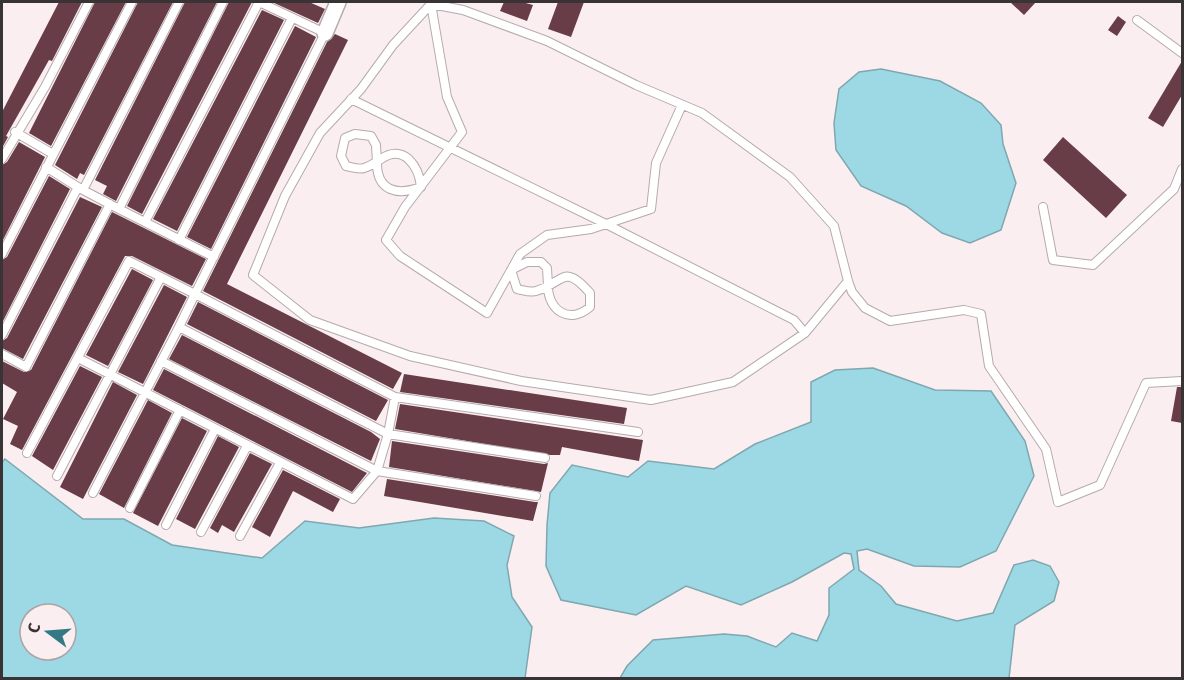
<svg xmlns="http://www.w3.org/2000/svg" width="1184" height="680" viewBox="0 0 1184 680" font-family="'Fira Sans',sans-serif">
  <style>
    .water { fill: #9dd9e5; stroke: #7fa7b0; stroke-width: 1.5; fill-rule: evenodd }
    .building { fill: #693d47 }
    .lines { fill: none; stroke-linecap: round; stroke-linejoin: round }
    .lane-casing { stroke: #b5abac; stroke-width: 10 }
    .street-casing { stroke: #b5abac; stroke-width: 18 }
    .lane { stroke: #fff; stroke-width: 8 }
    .street { stroke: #fff; stroke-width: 15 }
  </style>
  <rect width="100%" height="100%" fill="#faeef0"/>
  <path class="water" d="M881,69L940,81L981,103L1001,125L1003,144L1016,183L1001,230L970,243L942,233L906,206L861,186L836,150L834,123L839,89L859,72Z
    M873,368L935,390L991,391L1025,441L1034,476L996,551L960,567L914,566L867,549L857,551L859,570L881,586L896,604L957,621L993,613L1014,565L1033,560L1050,566L1059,582L1054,601L1015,625L1009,678H620L627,666L653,640L724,634L747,636L776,647L792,633L817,641L829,615V588L854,569L851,554L844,553L792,582L741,605L686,586L636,615L561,600L546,566L547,525L550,493L572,465L628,477L648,461L714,469L755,444L811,422V382L835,370Z
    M5,459L83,519H124L172,545L262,558L305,521L359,528L434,518L484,521L514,536L507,565L512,597L532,627L525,678H2V462ZM30,614H66V650H30Z"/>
  <path class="building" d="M59,2H82L52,61L49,60L6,136L8,137L2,148V112Z
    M95,2H126L51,146L29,133Z
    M138,2H173L84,175L80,173L77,179L55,165Z
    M185,2H217L116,201L103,194L107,186L95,180Z
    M229,2H252L142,214L127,206Z
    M272,2H309L325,9L318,23Z
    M504,2H522L533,5L527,21L500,11Z
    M558,2H584L571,37L548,29Z
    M1010,2H1036L1024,15Z
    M262,10L284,20L177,231L153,219Z
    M1118,16L1126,22L1117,36L1108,30Z
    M295,26L316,37L211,249L187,237Z
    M335,34L348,40L227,284L402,373L393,389L203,291L327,42Z
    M1182,61V95L1163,127L1148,118Z
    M1063,137L1127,195L1106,218L1043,160Z
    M19,142L45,157L2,242V165L7,162Z
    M49,176L70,189L2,323V260L7,257Z
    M80,197L102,207L23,359L2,348V341L7,338Z
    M112,212L206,259L192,286L132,256H125L22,450L10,444L18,426L3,419L17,392L2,383V361L24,372L31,370Z
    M132,269L153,280L108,366L86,355Z
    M164,285L187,297L143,384L118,372Z
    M198,302L388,400L376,421L187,324Z
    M182,335L371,432L380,439L371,461L169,359Z
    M80,366L102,377L53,470L32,456Z
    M164,369L365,472L367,473L352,492L153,390Z
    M404,374L627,408L624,424L400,392Z
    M113,382L137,395L83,499L60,487Z
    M1177,387H1182V423L1171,421Z
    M148,400L172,413L124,508L99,494Z
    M400,404L643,440L639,461L562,447L560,455H550L395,429Z
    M182,418L207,431L158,526L133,513Z
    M218,436L239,447L195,529L176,519Z
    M392,441L544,464L548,463L541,492L389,467Z
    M250,453L272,464L234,532L222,525L218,533L210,528Z
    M283,470L340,499L333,512L293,491L270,537L252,527Z
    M387,479L535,502H538L533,521L384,496Z"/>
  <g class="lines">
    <defs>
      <path id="lane" d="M432,2L431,4L463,10L547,41L636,85L702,113L790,177L834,226L848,281L852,292L865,308L890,321L964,310L981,314L989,366L1046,449L1058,502L1100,485L1146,383L1182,381
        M431,4L393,45L361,89L320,133L285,196L253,275L310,320L410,356L521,381L651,400L733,382L805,333L848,281
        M431,4L447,97L462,132L405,207L386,240L400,256L487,313L520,254L547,235L591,229L651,209L656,163L682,105
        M1137,20L1182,53
        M351,99L606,224L794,320L805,333
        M15,132L53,154
        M2,159L45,87L89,2
        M377,163C377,191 397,196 421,187C419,167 404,143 381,159C376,162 371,166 364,168C359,170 351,167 346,166L341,156L345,138L355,134L371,136L376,145L377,163
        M46,167L81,189
        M1043,207L1053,260L1093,265L1174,189L1182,169
        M119,209L83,190L179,2
        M145,222L259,2L325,33L195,294L395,397L638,432
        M179,240L292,18
        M2,254L132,2
        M214,257L119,209L223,2
        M548,286C548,310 569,325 590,307V293C563,262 564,283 536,291C530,293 523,290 517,289L511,270L527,262H541L547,268L548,286
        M2,335L78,187
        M2,354L26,367L110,204
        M78,358L353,499L377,471L161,361
        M395,397L388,434L545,458
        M27,453L129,261L195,294L179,327L388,434L377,471L536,496
        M57,476L161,277
        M93,493L179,327
        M130,508L180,410
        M166,525L215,429
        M201,532L247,446
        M240,536L280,463"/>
      <path id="street" d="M325,33L338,2"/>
    </defs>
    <use href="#lane" class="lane-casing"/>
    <use href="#street" class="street-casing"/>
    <use href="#lane" class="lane"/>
    <use href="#street" class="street"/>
  </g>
  <rect width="1184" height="680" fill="none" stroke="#383334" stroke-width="6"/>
  <g transform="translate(48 632) rotate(286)"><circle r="28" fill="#faeef0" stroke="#aca3a5" stroke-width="1.5"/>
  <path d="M0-4.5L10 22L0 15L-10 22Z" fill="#347986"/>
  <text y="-9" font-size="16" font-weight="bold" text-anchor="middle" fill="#383334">С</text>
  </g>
</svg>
